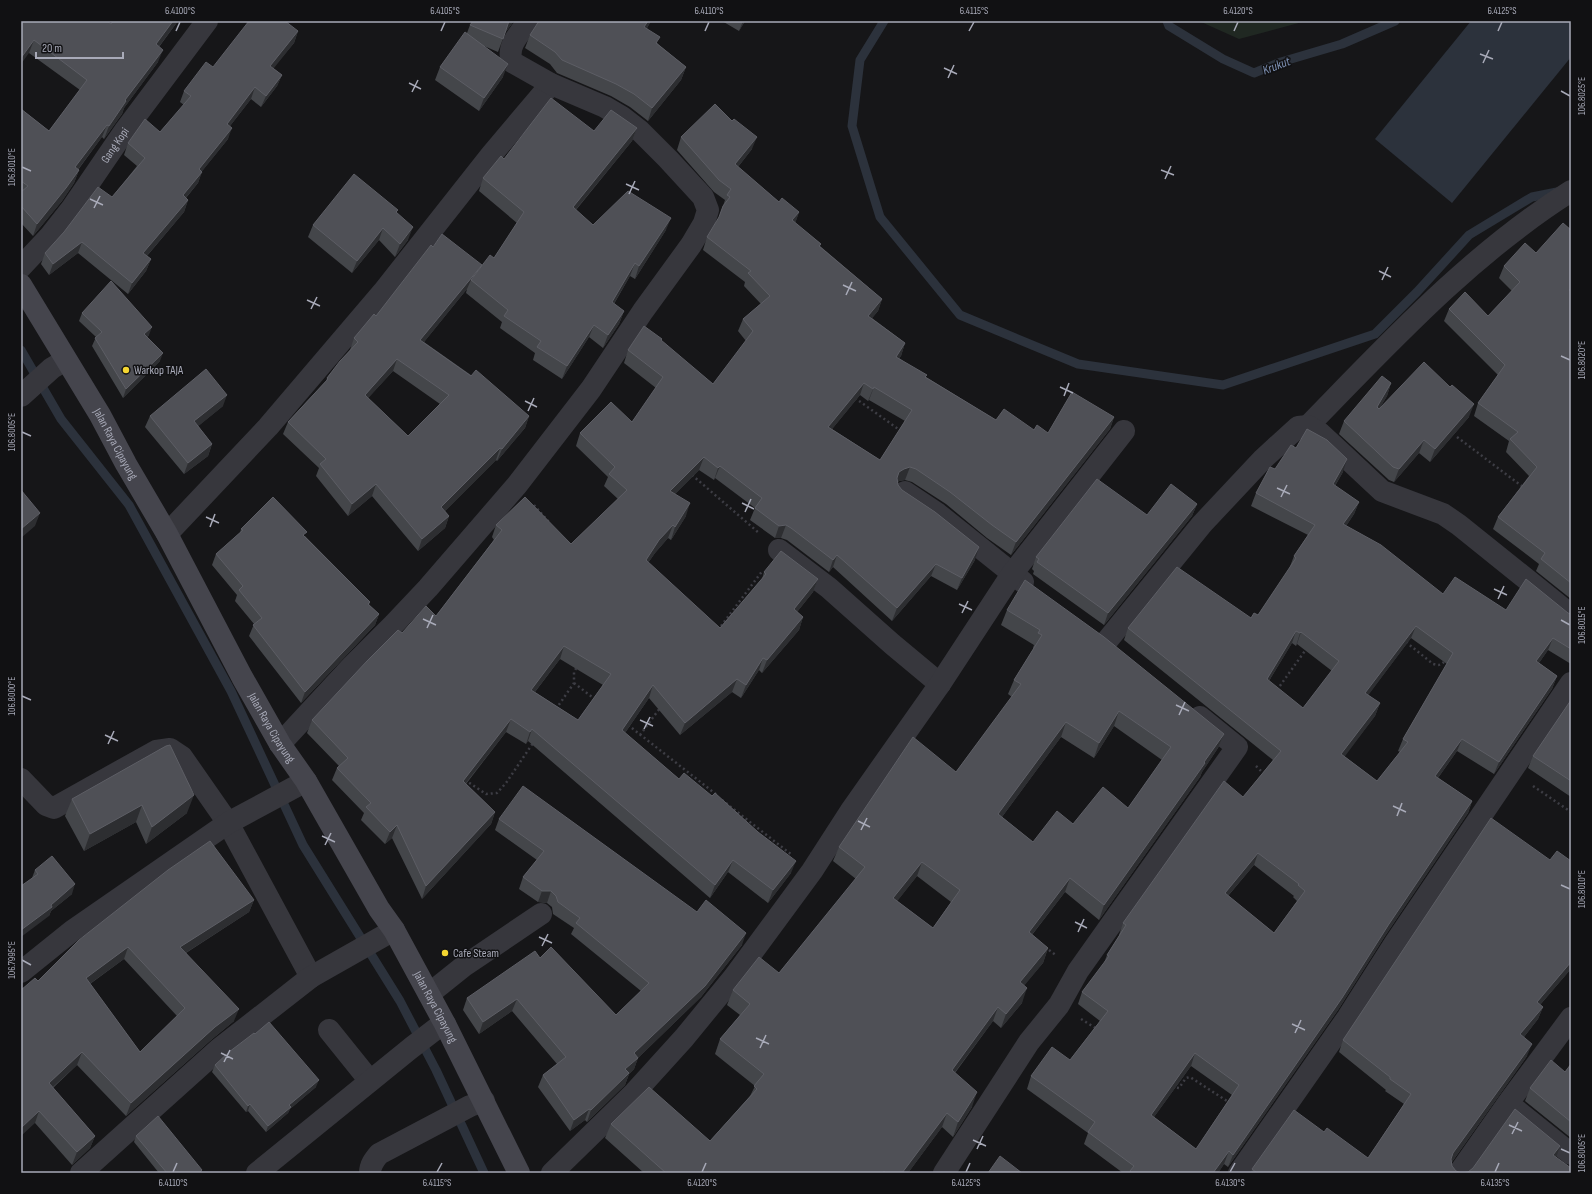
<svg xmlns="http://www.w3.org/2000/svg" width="1592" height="1194" viewBox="0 0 1592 1194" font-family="'Sofia Sans Condensed',sans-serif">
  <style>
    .green { fill: #202822 }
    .water { fill: #2c323c }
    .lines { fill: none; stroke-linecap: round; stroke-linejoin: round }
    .stream { stroke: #2c323c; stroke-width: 9 }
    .path { stroke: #3d3d44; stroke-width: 2.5; stroke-dasharray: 2 3; stroke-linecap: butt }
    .street { stroke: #37373d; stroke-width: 22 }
    .secondary { stroke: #45454d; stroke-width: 22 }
    .wall { fill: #44464a; fill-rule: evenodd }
    .shaded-wall { fill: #2d2e31 }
    .building { fill: #4f5056; stroke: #5d5e65; fill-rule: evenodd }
    .ticks { fill: none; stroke: #a8aab8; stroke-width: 1.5 }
    .poi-dot { fill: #f5d631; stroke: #111113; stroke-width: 1.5 }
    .labels { text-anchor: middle; stroke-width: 3; stroke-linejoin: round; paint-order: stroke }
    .street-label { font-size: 12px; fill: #a8aab8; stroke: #111113 }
    .poi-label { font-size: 12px; fill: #a8aab8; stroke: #111113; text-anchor: start }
    .water-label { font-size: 13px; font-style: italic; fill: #7e91b4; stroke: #111113 }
    .neatline { fill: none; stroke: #a8aab8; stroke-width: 1.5 }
    .ticks-label { font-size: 10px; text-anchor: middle; fill: #a8aab8 }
  </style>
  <rect width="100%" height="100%" fill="#161618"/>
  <path class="green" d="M1199,21H1306L1239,39Z"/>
  <path class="water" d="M1471,21H1571V57L1452,203L1375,139Z"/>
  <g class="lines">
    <path class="stream" d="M884,21L860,60L852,126L880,217L960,315L1078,364L1223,385L1375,334L1417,292L1469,235L1532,197L1557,192
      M1167,21L1169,26L1223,59L1254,73L1281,62L1342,44L1395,21
      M21,350L61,419L129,505L231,691L303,845L400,1001L436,1070L484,1173"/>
    <path class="path" d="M110,21H111
      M855,398L901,431
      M1457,437L1523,487
      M692,475L759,533
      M534,505L549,522
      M718,630L763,570
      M1406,642L1433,664C1440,666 1442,665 1446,659
      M574,683L596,700
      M1277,690L1307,648
      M556,709L574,683V672L577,667
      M628,725L717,795
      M640,735L660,708
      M1256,766L1264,774
      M465,780L486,794L497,793L506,783L533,743
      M1533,786L1571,812
      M722,800L792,855
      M1045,947L1057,956
      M1081,1019L1097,1029
      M1172,1087L1179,1088L1186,1078L1190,1077L1230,1103"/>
    <g class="street">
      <path id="s1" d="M21,267L50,236L72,208L126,129L207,21"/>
      <path d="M21,396L52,368L66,360"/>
      <path d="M1308,426C1390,342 1471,254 1571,191"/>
      <path d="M905,492L938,514L1023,582"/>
      <path d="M167,534L268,427L383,292L491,155L551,84"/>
      <path d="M779,550L829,588L892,644L940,684"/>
      <path d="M1106,642L1202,524L1263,459L1298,427L1308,426L1320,433L1382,491L1443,514L1459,525L1571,615"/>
      <path d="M280,744L353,665L394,624L428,588L517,485L591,389L643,311L691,245L704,223L708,210L703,197L668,159L640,131L622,117L605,107L551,84L512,62C506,46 520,33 529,21"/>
      <path d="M21,779L46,805L54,808L156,751L170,749L182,757L228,823L311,977"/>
      <path d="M21,972L72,931L228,823L306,781"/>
      <path d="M429,994L464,966L541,914"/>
      <path d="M329,1030L370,1081"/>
      <path d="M1510,1105L1571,1154"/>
      <path d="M81,1173L219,1049L311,977L394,930"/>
      <path d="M257,1173L411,1048L437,1028L445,1024"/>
      <path d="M370,1173C370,1165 374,1160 379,1154L470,1106L484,1101"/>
      <path d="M552,1173L635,1092L684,1038L734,977L812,871L852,809L940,684L1012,574L1124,431"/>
      <path d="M944,1173L1029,1042L1059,1005L1078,971L1237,747L1200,717"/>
      <path d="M1239,1173L1348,1017L1395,943L1571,683"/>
      <path d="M1459,1173L1508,1103L1571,1018"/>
    </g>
    <path class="secondary" id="s2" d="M21,285L100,415L126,464L167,534L242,677L280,744L306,781L379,909L394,930L445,1024L519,1173"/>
  </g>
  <path class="wall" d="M21,21L111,24L113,21H178L159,47L158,62L124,108L122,114L104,139L102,137L78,170H79L74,183L62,201L33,236L21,223V109L49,131L80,90L29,53Z
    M473,21H514L505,33L498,52L484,46L503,77L479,111L435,80L440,67L467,33L470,25Z
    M539,21H651L647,28L658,44L686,67L681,80L648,121L630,107L611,96L557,73L550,64L525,48L530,35Z
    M722,21H745L739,31Z
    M298,31L294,43L273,68L282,75L277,86L261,107L251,99L230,126L228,139L202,171L198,183L186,198L188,200L184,212L147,256L151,259L146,271L128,294L78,253L49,275L41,264L45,253L112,197L137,166L124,155L128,143L160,132L184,105L180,102L184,91L213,67Z
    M637,128L632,141L576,210L593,225L666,230L635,279L630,276L614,304L624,311L619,324L603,348L589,337L562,379L533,360L535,353L500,328L502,322L466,293L467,289L424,342L529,416L525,428L497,461L496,460L445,511L449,516L445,528L418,551L372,496L348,516L316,476L319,468L283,434L288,422L326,381L327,378L350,350L354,338L376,316L433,247L482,265L481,267L494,258L517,223L479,191L483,178L504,159L594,131ZM393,371L440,404L408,436L368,398Z
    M681,137L752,149L738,167L779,202L799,212L795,223L821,244L820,246L882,299L878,311L872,318L905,343L901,356L899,358L926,377L996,420L1034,430L1048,433L1114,417L1110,429L1011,555L987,538L946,504L912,482L905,480L899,481L898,482V485L902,490L975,560L957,590L931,576L892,621L833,567L829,572L787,540L781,538H775L750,520L755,508L715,478L714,480L699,470L675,494L686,516L671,540L668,538L655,553L648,563L720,628L762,579L764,572L818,579L813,592L797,612L803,617L799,630L762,673L759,670L741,698L732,692L680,735L649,698L625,733L679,779L791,873L768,903L728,872L710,898L528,741L526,744L506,732L466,784L495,812L491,824L422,899L392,838L385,844L361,820L364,813L332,780L337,768L339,766L307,733L312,720L402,633L436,616L494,540L492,537L496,525L571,544L618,499L604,486L608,477L576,446L580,433L632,422L656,388L624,363L628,350L662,339L661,341L713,384L746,341L738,331L743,319L761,304L744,286L745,282L703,250L707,237L719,218L725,200L714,192L677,150ZM860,395L868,401L869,400L905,421L880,460L832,429ZM560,659L603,685L578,720L535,692Z
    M397,213L408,240L395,257L379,240L352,273L308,237L313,225Z
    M1571,230V599L1536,571L1539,564L1493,529L1498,517L1529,476L1506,452L1509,441L1474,416L1478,403L1498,375L1444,321L1449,309L1488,316L1512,291L1499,278L1504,266L1536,253Z
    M82,313L149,335L147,337L160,361L123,398L92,346L96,337L79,321Z
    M1391,383L1387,396L1379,409L1469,417L1430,462L1419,453L1394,482L1389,480L1339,434L1344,421Z
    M223,406L198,426L212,444L208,456L184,474L145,427L150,416Z
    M1296,448L1343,472L1335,486L1359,502L1354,514L1346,526L1443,594L1506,610L1568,613L1571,614V664L1548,650L1539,663L1557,676L1552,689L1494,774L1457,751L1438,778L1472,801L1468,813L1385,936L1338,1010L1228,1167L1224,1164L1218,1173H1123L1084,1144L1088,1133L1027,1089L1031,1076L1070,1060L1100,1021L1078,1004L1082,992L1104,963L1107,955L1119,936V935L1123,923L1243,797L1273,760L1124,640L1128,628L1251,618L1258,615L1289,569L1294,556L1308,535L1251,506L1256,493L1275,469ZM1411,638L1447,664L1403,739L1398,751L1400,752L1377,781L1344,756L1375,716L1380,703L1368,695ZM1292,643L1296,646L1297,644L1332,671L1303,708L1269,681ZM1254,865L1294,896L1293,897L1297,901L1274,933L1228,896ZM1191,1066L1232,1095L1196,1149L1154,1117Z
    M1197,504L1192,516L1104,625L1033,574L1034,571L1032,569L1036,557Z
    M241,529L305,536L370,602L369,605L379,614L375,625L301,703L249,636L254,624L235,601L237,595L212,565L216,554L240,533Z
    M1007,610L1224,734L1218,748L1202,772L1200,777L1099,920L1065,892L1032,935L1048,948L1043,963L1024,985L1022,1003L1001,1028L993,1021L955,1073L972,1107L953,1137L942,1127L908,1173H644L605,1138L611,1124L710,1141L750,1096L755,1086L715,1054L720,1039L740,1015L727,1005L733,990L779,973L856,879L833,861L839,847L956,772L1012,697L1008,694L1014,680L1034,648H1033L1034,645L1001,625ZM1114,726L1162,760L1128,808L1073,824L1033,842L1002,817L1061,737L1094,758ZM917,876L951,902L933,928L897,901Z
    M1571,700V797L1528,768L1533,756Z
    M166,746L187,813L146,844L136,822L84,851L65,816L72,799Z
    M499,819L742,945L701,997L638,1058L634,1069L629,1074L625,1085L587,1122L585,1120L570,1131L538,1087L543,1075L557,1064L512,1011L479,1034L463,1010L467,998L540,958L616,1015L641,991L571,934L574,928L553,914L552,907L547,903L538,902L519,889L523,877L537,860L495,830Z
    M1550,860L1571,861V971L1570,970L1540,1005L1543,1007L1538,1019L1524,1037L1527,1056L1452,1162V1166L1456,1171L1462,1173L1556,1158L1571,1173H1251L1252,1169L1324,1132L1368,1158L1404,1104L1385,1091L1386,1090L1339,1052L1343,1040Z
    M35,870L72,894L51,911L49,916L32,878Z
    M254,900L249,912L186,953L234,1021L211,1040L126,1116L77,1065L53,1088L95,1136L90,1148L72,1165L35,1123L38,981ZM124,959L177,1016L140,1052L90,984Z
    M1571,1064V1138L1525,1101L1530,1088L1565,1072Z
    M215,1065L316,1087L290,1109L288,1113L266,1132L248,1111L246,1112L212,1072Z
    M136,1136L202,1170L201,1173H159L134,1142Z"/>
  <path class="shaded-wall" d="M173,21H178L151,57L156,44Z
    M509,21H514L504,34Z
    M648,21H651L640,39L644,27Z
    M743,21H745L739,31Z
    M298,31L294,43L266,78L270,66Z
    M34,40L29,53L21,64V58Z
    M163,50L158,62L124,108L122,114L104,139L109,126L125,100Z
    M508,64L503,77L479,111L484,98Z
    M686,67L681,80L648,121L652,108Z
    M282,75L277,86L261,107L266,96Z
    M255,87L251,99L223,135L227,124Z
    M107,125L102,137L70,180L75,167Z
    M232,128L228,139L195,180L199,169Z
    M637,128L632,141L568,219L573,207Z
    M757,137L752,149L730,177L735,164Z
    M79,170L74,183L62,201L33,236L37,224Z
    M202,172L198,183L178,207L183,195Z
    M188,200L184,212L139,265L143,253Z
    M799,212L795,224L792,220Z
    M671,218L666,230L635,279L639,266Z
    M413,227L408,240L395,257L400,244Z
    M383,228L379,240L352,273L357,261Z
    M82,242L78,253L49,275L53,264Z
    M151,259L146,271L128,294L132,283Z
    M635,263L630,276L607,315L612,302Z
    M482,265L477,277L471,280L467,289L416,352L420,340Z
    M882,299L878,311L864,328L868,316Z
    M624,311L619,324L603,348L608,335Z
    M594,325L589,337L562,379L567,366Z
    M152,327L149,335L141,342L144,334Z
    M905,343L901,356L891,369L896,357Z
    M163,353L160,361L123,398L126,389Z
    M397,359L393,371L360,407L365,395Z
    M864,383L860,395L824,439L828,427Z
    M1391,383L1387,396L1373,420L1377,407Z
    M874,387L869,400L868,401L873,389Z
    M227,395L223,406L190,433L194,421Z
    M1474,404L1469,417L1430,462L1435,449Z
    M529,416L525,428L497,461L502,449Z
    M1114,417L1110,429L1011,555L1016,542Z
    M1424,440L1419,453L1394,482L1399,469Z
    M212,444L208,456L184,474L188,463Z
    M500,448L496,460L437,519L441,507Z
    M704,457L699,470L666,503L670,491Z
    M1347,459L1343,472L1328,497L1333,484Z
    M720,466L715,478L714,480L718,468Z
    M910,467L905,480L899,481L895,485L899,472L904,469Z
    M376,484L372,496L348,516L352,504Z
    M1359,502L1354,514L1339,537L1343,524Z
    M690,503L686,516L671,540L675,527Z
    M1197,504L1192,516L1104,625L1108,613Z
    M40,513L35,526L21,538V529Z
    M449,516L445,528L418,551L422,539Z
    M673,525L668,538L655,553L641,573L646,560L659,540Z
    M786,525L781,538H775L779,526Z
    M979,547L975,560L957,590L962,578Z
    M837,555L833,567L829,572L833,560Z
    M936,564L931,576L892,621L897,608Z
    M818,579L813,592L789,622L794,609Z
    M379,614L375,625L301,703L305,692Z
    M803,617L799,630L762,673L767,660Z
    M1416,626L1411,638L1361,705L1365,693Z
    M1296,631L1292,643L1262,692L1267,679Z
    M1301,632L1297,644L1296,646L1300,633Z
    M1553,638L1548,650L1532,673L1536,661Z
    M564,646L560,659L527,702L531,690Z
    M763,658L759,670L741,698L746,685Z
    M1557,676L1552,689L1494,774L1499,762Z
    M737,679L732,692L680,735L685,723Z
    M653,685L649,698L618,743L622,730Z
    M1380,703L1375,716L1337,767L1341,754Z
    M1119,711L1114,726L1094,758L1099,743Z
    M511,719L506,732L458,793L463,781Z
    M1066,722L1061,737L993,829L998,814Z
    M532,729L528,741L526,744L530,732Z
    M1224,734L1218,748L1202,772L1200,777L1099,920L1104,905Z
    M1462,739L1457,751L1430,789L1435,776Z
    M194,795L187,813L146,844L152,827Z
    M1472,801L1468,813L1385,936L1338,1010L1228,1167L1233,1155Z
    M142,805L136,822L84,851L90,834Z
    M495,812L491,824L422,899L426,886Z
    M397,825L392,838L385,844L390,832Z
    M1258,853L1254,865L1220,905L1225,893Z
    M733,860L728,872L710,898L715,885Z
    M796,861L791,873L768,903L773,890Z
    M922,862L917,876L888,913L893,898Z
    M1070,878L1065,892L1023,946L1029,932Z
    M75,884L72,894L51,911L49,916L21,937V930Z
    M542,891H551L547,903L538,902Z
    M254,900L249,912L176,959L180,947Z
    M746,933L742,945L701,997L637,1059L638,1058L634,1069L629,1074L625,1085L587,1122L591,1110L625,1069L634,1053Z
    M128,947L124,959L81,990L86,978Z
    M1048,948L1043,963L1015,997L1020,982Z
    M1571,962V967L1570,970L1532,1014L1537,1002Z
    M1027,988L1022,1003L1001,1028L1006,1014Z
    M517,999L512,1011L479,1034L483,1022Z
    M998,1007L993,1021L946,1084L952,1070Z
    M1543,1007L1538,1019L1516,1047L1520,1034Z
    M239,1009L234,1021L211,1040L126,1116L131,1103L215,1027Z
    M1532,1044L1527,1056L1449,1166L1453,1153Z
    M82,1052L77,1065L44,1095L49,1083Z
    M1195,1053L1191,1066L1146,1128L1151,1115Z
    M319,1080L316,1087L290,1109L288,1113L266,1132L268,1126L289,1105Z
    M977,1092L972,1107L953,1137L958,1122Z
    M250,1104L248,1111L246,1112L248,1106Z
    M589,1109L585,1120L570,1131L574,1120Z
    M39,1111L35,1123L21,1136V1128Z
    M947,1113L942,1127L908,1173H902Z
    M95,1136L90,1148L72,1165L77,1152Z
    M1560,1146L1556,1158L1553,1155Z
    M1229,1151L1224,1164L1218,1173H1213Z"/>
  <path class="building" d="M21,21H107L111,24L113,21H173L156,44L163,50L125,100L126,101L109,126L107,125L75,167L79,170L66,188L37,224L21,206V192L28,186L21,181V109L49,131L87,80L34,40L21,58Z
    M249,21H285L298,31L270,66L282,75L266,96L255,87L227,124L232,128L199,169L202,172L183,195L188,200L143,253L151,259L132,283L82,242L53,264L45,253L64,232L98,187L112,197L145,158L128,143L145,119L160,132L191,96L184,91L206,62L213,67Z
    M473,21H509L503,39L470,25Z
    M539,21H648L644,27L660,37L656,43L686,67L652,108L634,94L616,84L562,60L555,52L530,35Z
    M465,32L508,64L484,98L440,67Z
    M551,98L594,131L611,110L637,128L573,207L593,225L628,191L671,218L639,266L635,263L612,302L624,311L608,335L594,325L567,366L537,347L541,341L504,316L508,310L471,280L490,255L494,258L524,212L483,178L501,156L504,159Z
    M715,104L732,121L734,119L757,137L735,164L779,202L782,198L799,212L792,220L821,244L819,246L882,299L868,316L905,343L896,357L927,375L925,377L996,420L1004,409L1034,430L1037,425L1048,433L1072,392L1114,417L1016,542L992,525L950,492L916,469L910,467L904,469L899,472L897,478L898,485L902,490L935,512L979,547L962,578L936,564L897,608L837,555L833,560L791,528L786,525L779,526L755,508L762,498L720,466L718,468L704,457L670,491L690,503L675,527L673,525L659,540L646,560L720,628L766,574L764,572L781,551L818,579L794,609L803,617L767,660L763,658L746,685L737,679L685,723L653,685L622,730L679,779L684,773L712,796L715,793L758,832L796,861L773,890L733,860L715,885L532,729L530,732L511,719L463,781L495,812L426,886L397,825L390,832L366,807L371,803L337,768L348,758L312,720L367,661L398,630L402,633L426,606L436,616L502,530L496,525L525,497L571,544L627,490L609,474L615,467L580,433L611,402L632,422L663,377L628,350L644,326L662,339L661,340L713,384L753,331L743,319L770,296L748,273L751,271L707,237L719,217L723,206L730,197L727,195L731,189L719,180L681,137ZM864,383L873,389L874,387L912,410L880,460L828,427ZM564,646L611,674L578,720L531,690Z
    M354,174L398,210L396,212L413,227L400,244L383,228L357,261L313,225Z
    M1563,223L1571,230V288L1569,290L1571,292V583L1541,559L1545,553L1498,517L1537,467L1510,439L1518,432L1478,403L1505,365L1449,309L1465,292L1488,316L1520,282L1504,266L1525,243L1536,253Z
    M442,234L482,265L420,340L471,376L476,370L529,416L502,449L500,448L441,507L449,516L422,539L376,484L352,504L320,464L326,459L288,422L328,379L327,378L340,361L358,342L354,338L374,314L376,316L431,245L433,247ZM397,359L449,395L408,436L365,395Z
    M111,281L152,327L144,334L163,353L126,389L95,338L102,332L82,313Z
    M1424,362L1450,387L1452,385L1474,404L1435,449L1424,440L1399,469L1393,467L1344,421L1382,376L1391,383L1377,407L1379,409Z
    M206,369L227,395L194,421L212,444L188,463L150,416Z
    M1307,429L1327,440L1347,459L1333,484L1359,502L1343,524L1381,545L1443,594L1455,577L1506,610L1526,579L1568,613L1571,614V649L1553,638L1536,661L1557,676L1499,762L1462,739L1435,776L1472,801L1389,924L1342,998L1233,1155L1229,1151L1213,1173H1130L1131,1172L1130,1171L1134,1166L1088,1132L1095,1122L1031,1076L1052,1047L1070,1060L1108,1011L1082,992L1109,956L1107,955L1126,925L1123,923L1224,781L1243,797L1281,751L1128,628L1177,567L1251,618L1254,613L1258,615L1296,558L1294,556L1315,525L1256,493L1270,467L1275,469L1291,445L1296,448ZM1416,626L1453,653L1403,739L1408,742L1377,781L1341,754L1380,703L1365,693ZM1296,631L1300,633L1301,632L1339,661L1303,708L1267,679ZM1258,853L1299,884L1298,885L1305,891L1274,933L1225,893ZM1195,1053L1239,1085L1196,1149L1151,1115Z
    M1097,479L1147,515L1171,484L1197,504L1108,613L1037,562L1039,559L1036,557Z
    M21,490L40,513L21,529Z
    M273,497L307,532L303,535L370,602L368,604L379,614L305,692L253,625L262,618L239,590L243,586L216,554L243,530L241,529Z
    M1025,580L1104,637L1224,734L1204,762L1205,763L1104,905L1070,878L1029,932L1048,948L1020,982L1027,988L1006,1014L998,1007L952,1070L977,1092L958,1122L947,1113L902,1173H886L884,1171L882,1173H666L611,1124L649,1087L710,1141L757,1089L754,1086L764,1074L720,1039L750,1004L733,990L759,957L779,973L865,867L839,847L913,737L956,772L1021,684L1014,680L1042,635L1038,633L1040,630L1007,610ZM1119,711L1171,747L1128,808L1103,787L1073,824L1057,811L1033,842L998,814L1066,722L1099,743ZM922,862L960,890L933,928L893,898Z
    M1571,700V781L1533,756Z
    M170,745L194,795L152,827L142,805L90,834L72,799L166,746Z
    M523,786L697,912L706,900L746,933L705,986L634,1053L638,1058L625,1069L629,1073L591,1110L589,1109L574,1120L543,1075L566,1057L517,999L483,1022L467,998L535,951L540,958L551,947L616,1015L649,983L576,923L580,918L558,902L556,896L551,891H542L523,877L544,851L499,819Z
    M1491,818L1550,860L1557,851L1571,861V962L1537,1002L1543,1007L1520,1034L1532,1044L1453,1153L1451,1159L1452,1166L1456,1171L1462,1173L1468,1172L1473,1168L1515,1109L1560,1146L1553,1155L1571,1168V1173H1257L1252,1169L1294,1110L1324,1132L1327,1128L1368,1158L1411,1094L1390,1079V1077L1343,1040Z
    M210,841L254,900L180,947L239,1009L215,1027L131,1103L82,1052L49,1083L95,1136L77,1152L39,1111L21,1128V990L35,978L38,981L79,940L168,870ZM128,947L185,1008L140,1052L86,978Z
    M52,856L75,884L51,905L52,907L21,930V886L38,874L35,870Z
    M269,1022L319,1080L289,1105L291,1107L268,1126L250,1104L248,1106L215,1065L229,1052L254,1033L255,1034Z
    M1551,1060L1565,1072L1571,1064V1122L1530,1088Z
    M158,1116L202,1170L199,1173H167L136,1136Z
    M1000,1156L1022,1173H988Z"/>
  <path class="ticks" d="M176,31L180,22M441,31L445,22M705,31L709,22M969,31L974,22M1234,31L1238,22M1498,31L1502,22M1480,54L1493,59M1483,63L1489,50M944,68L957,74M948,78L954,65M409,83L421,89M1561,91L1570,96M412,92L418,80M22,167L31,171M1161,170L1174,175M1165,179L1171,166M626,184L639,190M629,194L635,181M90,199L103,205M94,208L100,196M1379,271L1391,277M1382,280L1388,267M843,285L856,291M846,295L852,282M307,300L320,306M311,309L317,297M1561,356L1570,360M1060,387L1073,393M1064,396L1069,383M525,401L537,407M528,411L534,398M22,432L31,436M1277,488L1290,494M1281,497L1287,485M742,503L754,509M745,512L751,499M206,517L219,523M210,527L215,514M1494,589L1507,595M1498,599L1504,586M959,604L972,610M962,613L968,601M423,619L436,625M1561,620L1570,625M427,628L433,615M22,696L31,700M1176,705L1189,711M1179,715L1185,702M640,720L653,726M644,729L650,717M105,735L118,741M108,744L114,731M1393,806L1406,812M1397,816L1402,803M858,821L870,827M861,830L867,818M322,836L335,842M325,845L331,833M1561,885L1570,889M1075,922L1087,928M1078,932L1084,919M539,937L552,943M542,946L548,934M22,960L31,965M1292,1024L1305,1030M1295,1033L1301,1020M756,1038L769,1044M760,1048L766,1035M221,1053L233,1059M224,1062L230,1050M1509,1125L1522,1131M1512,1134L1518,1122M973,1140L986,1146M977,1149L983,1136M1561,1149L1570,1153M173,1172L177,1163M437,1172L442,1163M702,1172L706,1163M966,1172L970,1163M1230,1172L1235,1163M1495,1172L1499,1163"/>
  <g class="poi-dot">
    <circle cx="126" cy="370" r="4"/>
    <circle cx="445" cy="953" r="4"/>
  </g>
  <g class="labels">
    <g class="street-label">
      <text dy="4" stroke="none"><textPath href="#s1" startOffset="154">Gang Kopi</textPath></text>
      <text dy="4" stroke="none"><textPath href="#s2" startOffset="185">Jalan Raya Cipayung</textPath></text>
      <text dy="4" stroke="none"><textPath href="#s2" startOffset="509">Jalan Raya Cipayung</textPath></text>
      <text dy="4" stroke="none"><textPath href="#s2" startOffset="833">Jalan Raya Cipayung</textPath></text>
    </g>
    <g class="poi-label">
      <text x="134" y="374">Warkop TAJA</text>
      <text x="453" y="957">Cafe Steam</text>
    </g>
    <g class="water-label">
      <text transform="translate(1276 65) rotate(-21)" y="5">Krukut</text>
    </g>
  </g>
  <rect width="1592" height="1194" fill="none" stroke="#111113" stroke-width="44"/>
  <path d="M36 52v6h87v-6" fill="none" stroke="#a8aab8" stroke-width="2"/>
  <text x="42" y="52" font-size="12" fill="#a8aab8" stroke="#111113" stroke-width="3" paint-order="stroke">20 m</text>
  <rect x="22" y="22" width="1548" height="1150" class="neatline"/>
  <g class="ticks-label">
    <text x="180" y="14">6.4100°S</text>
    <text x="445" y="14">6.4105°S</text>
    <text x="709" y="14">6.4110°S</text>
    <text x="974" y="14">6.4115°S</text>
    <text x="1238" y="14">6.4120°S</text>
    <text x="1502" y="14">6.4125°S</text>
    <text transform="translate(1581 96) rotate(-90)" y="4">106.8025°E</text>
    <text transform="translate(11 167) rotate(-90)" y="4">106.8010°E</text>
    <text transform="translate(1581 360) rotate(-90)" y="4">106.8020°E</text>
    <text transform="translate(11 432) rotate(-90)" y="4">106.8005°E</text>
    <text transform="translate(1581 625) rotate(-90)" y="4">106.8015°E</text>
    <text transform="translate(11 696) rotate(-90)" y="4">106.8000°E</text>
    <text transform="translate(1581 889) rotate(-90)" y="4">106.8010°E</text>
    <text transform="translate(11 960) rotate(-90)" y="4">106.7995°E</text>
    <text transform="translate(1581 1153) rotate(-90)" y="4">106.8005°E</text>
    <text x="173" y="1186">6.4110°S</text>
    <text x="437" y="1186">6.4115°S</text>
    <text x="702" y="1186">6.4120°S</text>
    <text x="966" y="1186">6.4125°S</text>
    <text x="1230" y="1186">6.4130°S</text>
    <text x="1495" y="1186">6.4135°S</text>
  </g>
</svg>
